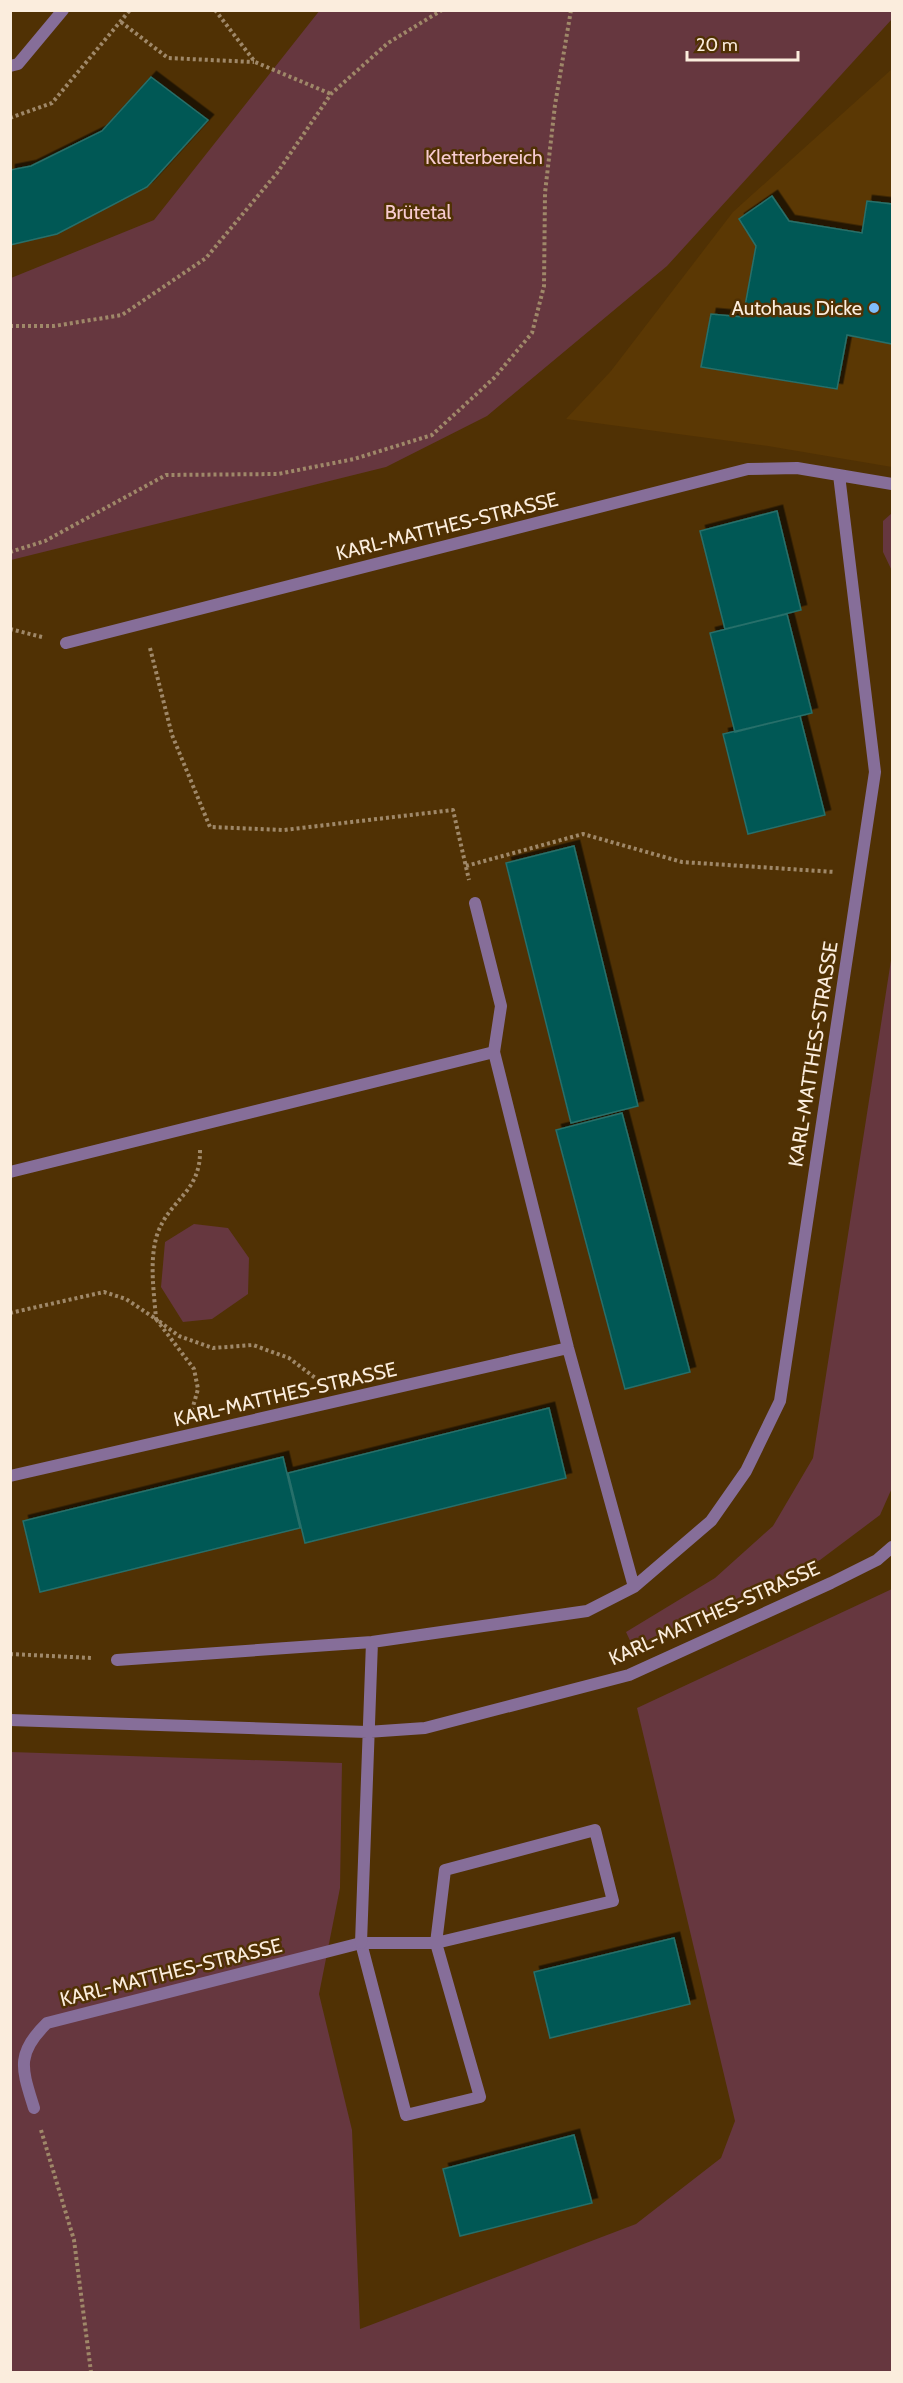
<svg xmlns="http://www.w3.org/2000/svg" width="903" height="2383" viewBox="0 0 903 2383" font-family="Cabin,sans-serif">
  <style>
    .built { fill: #5b3804 }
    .green { fill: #66373f }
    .building { fill: #025854; stroke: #276f6b; stroke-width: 1.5; filter: url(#shadow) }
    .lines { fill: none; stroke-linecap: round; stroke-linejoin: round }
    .path { stroke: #9f8869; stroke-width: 4; stroke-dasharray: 3 3; stroke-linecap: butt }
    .service { stroke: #866e99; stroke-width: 12 }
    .minor { stroke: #866e99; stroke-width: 12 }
    .poi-dot { fill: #80bdfa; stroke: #503104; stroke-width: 2 }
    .labels { text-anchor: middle; stroke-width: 5; stroke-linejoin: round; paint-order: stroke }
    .park-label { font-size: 20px; fill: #f7cbd1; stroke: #503104 }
    .poi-label { font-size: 20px; fill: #fbeddd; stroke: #503104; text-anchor: end }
    .street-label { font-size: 20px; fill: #fbeddd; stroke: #503104 }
  </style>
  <defs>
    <filter id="shadow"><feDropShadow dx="5.5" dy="-5.5" stdDeviation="0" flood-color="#0009"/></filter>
  </defs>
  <rect width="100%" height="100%" fill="#503104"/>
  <path class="built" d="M892,69V467L768,446L566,419L611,371L733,212Z"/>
  <path class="green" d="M320,10H892V19L667,266L487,416L386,467L11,560V278L154,220Z
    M892,513V571L883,552V521Z
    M892,954V1488L880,1515L820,1560L633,1647L626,1632L715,1578L773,1526L813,1458Z
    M194,1224L228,1228L249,1258L248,1294L212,1319L183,1322L161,1287L165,1242Z
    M892,1589V2372H11V1752L342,1763L340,1888L319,1994L352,2130L360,2329L636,2224L721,2158L735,2121L637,1708Z"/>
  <path class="building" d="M151,77L208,120L147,187L57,234L10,245V170L31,166L102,131Z
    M772,196L789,221L862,233L867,201L892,204V344L847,335L837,389L701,367L711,314L743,317L756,246L739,219Z
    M777,511L801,610L725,629L700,531Z
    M787,614L812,713L735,732L710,633Z
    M800,716L825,815L748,834L723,734Z
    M574,846L638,1106L571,1123L506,863Z
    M622,1113L690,1372L625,1389L556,1130Z
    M549,1408L566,1478L305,1543L288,1473Z
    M283,1457L300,1528L40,1592L23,1521Z
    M674,1938L690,2004L550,2038L534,1972Z
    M574,2135L592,2203L460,2236L443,2169Z"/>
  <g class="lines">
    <path class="path" d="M215,10L255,62L331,94
      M121,22L168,58L254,62
      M10,118L52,103L130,10
      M10,326H54L122,315L206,258L277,173L331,94L388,43L442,10
      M10,552L45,541L166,475L278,474L354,459L432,435L494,378L532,333L544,286L545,193L555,105L571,10
      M10,629L42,637
      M150,648L172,735L210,827L284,830L453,810L469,880
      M466,866L583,834L682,862L835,872
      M200,1150C201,1193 169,1199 157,1235C149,1261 154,1292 156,1319L179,1336L213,1348L253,1345L289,1358L318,1380
      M10,1313L104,1292L126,1299L156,1319L194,1369L198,1389L192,1410
      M10,1654L92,1658
      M41,2130L74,2240L91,2372"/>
    <path class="service" d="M34,2108C22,2069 15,2054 47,2023L361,1943H436L613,1901L595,1830L445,1870L436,1943L480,2097L406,2115L361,1943"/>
    <path class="minor" d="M10,66L18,64L63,10
      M66,643L748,469L797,468L892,484
      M475,903L501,1006L494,1052L568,1348L634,1587
      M10,1172L494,1052
      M10,1476L568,1348
      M117,1660L372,1642L587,1611L634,1587L711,1521L746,1471L780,1401L875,772L839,475
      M10,1720L367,1732L425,1728L629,1675L831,1583L877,1560L892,1547
      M361,1943L372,1642"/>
  </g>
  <circle class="poi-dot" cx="874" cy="308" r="6"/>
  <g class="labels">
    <g class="park-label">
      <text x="484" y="164">Kletterbereich</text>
      <text x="418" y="219">Brütetal</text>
    </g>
    <g class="poi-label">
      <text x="862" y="315">Autohaus Dicke</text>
    </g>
    <g class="street-label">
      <text transform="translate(447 526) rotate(-14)" y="7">KARL-MATTHES-STRASSE</text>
      <text transform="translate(813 1054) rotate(-81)" y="7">KARL-MATTHES-STRASSE</text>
      <text transform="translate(285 1394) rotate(-13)" y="7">KARL-MATTHES-STRASSE</text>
      <text transform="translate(714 1613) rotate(-24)" y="7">KARL-MATTHES-STRASSE</text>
      <text transform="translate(171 1972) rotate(-14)" y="7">KARL-MATTHES-STRASSE</text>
    </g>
  </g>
  <rect width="903" height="2383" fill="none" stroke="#fbeddd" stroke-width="24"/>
  <path d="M687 51v9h111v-9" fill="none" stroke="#fbeddd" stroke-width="3"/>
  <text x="696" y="51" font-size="18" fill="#fbeddd" stroke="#503104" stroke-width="4.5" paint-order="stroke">20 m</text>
</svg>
